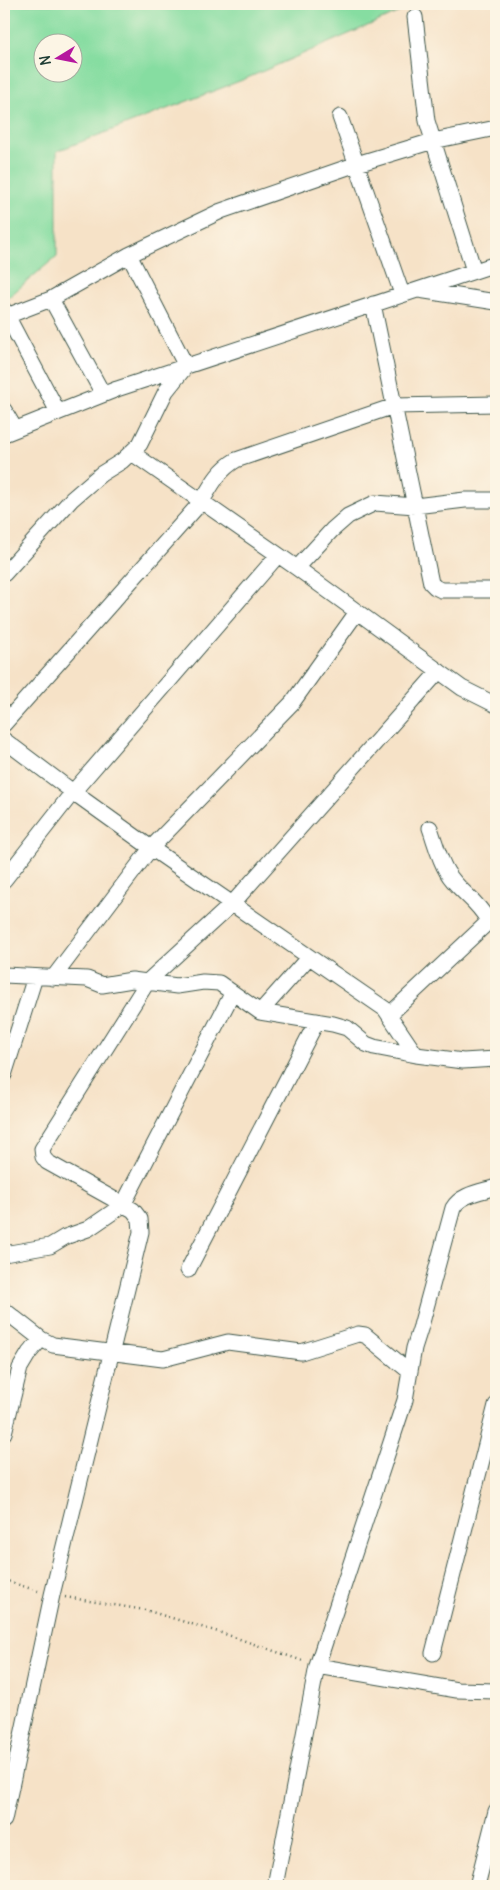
<svg xmlns="http://www.w3.org/2000/svg" width="500" height="1890" viewBox="0 0 500 1890" font-family="Delius,sans-serif">
  <style>
    .green { fill: #86dda1; stroke: #528d6a; fill-rule: evenodd }
    .lines { fill: none; stroke-linecap: round; stroke-linejoin: round }
    .minor-casing { stroke: #3f564a; stroke-width: 17 }
    .path { stroke: #3f564a; stroke-width: 2.5; stroke-dasharray: 1 4; stroke-linecap: butt }
    .minor { stroke: #fff; stroke-width: 15 }
  </style>
  <rect width="100%" height="100%" fill="#fcf5e5"/>
  <filter id="ink" filterUnits="userSpaceOnUse"><feTurbulence type="fractalNoise" baseFrequency=".02" numOctaves="2"/><feDisplacementMap in="SourceGraphic" scale="10" xChannelSelector="R" yChannelSelector="G"/><feConvolveMatrix kernelMatrix="1 2 1 2 8 2 1 2 1" color-interpolation-filters="sRGB"/></filter>
  <filter id="wash" filterUnits="userSpaceOnUse"><feTurbulence type="fractalNoise" baseFrequency=".0096" numOctaves="4" result="noise"/><feDisplacementMap in="SourceGraphic" scale="20" xChannelSelector="R" yChannelSelector="G"/><feGaussianBlur stdDeviation="1.12" result="paint"/><feColorMatrix in="noise" values="0 0 0 0 0 0 0 0 0 0 0 0 0 0 0 0 0 1.4 0 .05"/><feComposite in="paint" operator="in"/></filter>
  <g filter="url(#wash)">
    <rect width="100%" height="100%" fill="#f6e2c7"/>
    <path class="green" d="M4,4H418L245,79L57,151V256L4,301ZM42,42H72V72H42Z"/>
  </g>
  <g filter="url(#ink)">
    <g class="lines">
      <defs>
        <path id="minor" d="M415,17L427,121L474,271
          M340,117L402,294
          M419,290L496,302
          M51,299L103,394
          M373,304L431,583L435,587L441,590H496
          M4,310L58,412
          M7,316L51,299L129,255L221,211L357,164L433,141L496,128
          M4,410L15,429
          M4,434L117,389L496,264
          M132,453L297,568L462,688L496,705
          M297,568L332,530L348,516L375,503L415,506L465,500H496
          M4,574L72,499L101,474L122,461L140,444L166,391L186,366L129,255
          M4,724L202,501C212,484 219,470 236,460L394,406L496,404
          M4,740L73,792L151,848L385,1009L416,1055
          M4,880L73,792L278,555
          M4,975L87,979L102,985L132,980L177,986L203,982L219,983L260,1012L333,1024L347,1028L366,1044L374,1047L416,1055L463,1061L496,1059
          M53,978L151,848L292,703L357,612
          M260,1012L309,957
          M389,1015L485,925L487,919C477,900 457,890 447,872C439,859 435,842 430,828
          M4,1075L35,977
          M4,1254L50,1246L65,1237L88,1229L123,1205L232,994
          M188,1270L317,1021
          M4,1310L41,1339L53,1345L163,1359L228,1342L301,1352L358,1334L365,1335L409,1371
          M4,1433L20,1368L29,1353L41,1339
          M433,1653L496,1405
          M317,1666L457,1690L496,1691
          M4,1820L52,1595L141,1232L140,1219L133,1210L47,1162L43,1157L42,1149L148,981L232,904L439,671
          M275,1886L317,1666L405,1400L414,1348L421,1326L453,1208C461,1194 481,1192 496,1187
          M477,1886L496,1811"/>
      </defs>
      <use href="#minor" class="minor-casing"/>
      <path class="path" d="M4,1580L38,1591
        M65,1597L145,1610L225,1634L303,1661"/>
      <use href="#minor" class="minor"/>
    </g>
  </g>
  <rect width="500" height="1890" fill="none" stroke="#fcf5e5" stroke-width="20"/>
  <g transform="translate(58 58) rotate(260)"><circle r="24" fill="#fcf5e5" stroke="#a4ab9e"/>
  <path d="M0-4L9 19L0 12L-9 19Z" fill="#b5179e"/>
  <text y="-8" font-size="14" font-weight="bold" text-anchor="middle" fill="#1f3d34">N</text>
  </g>
</svg>
